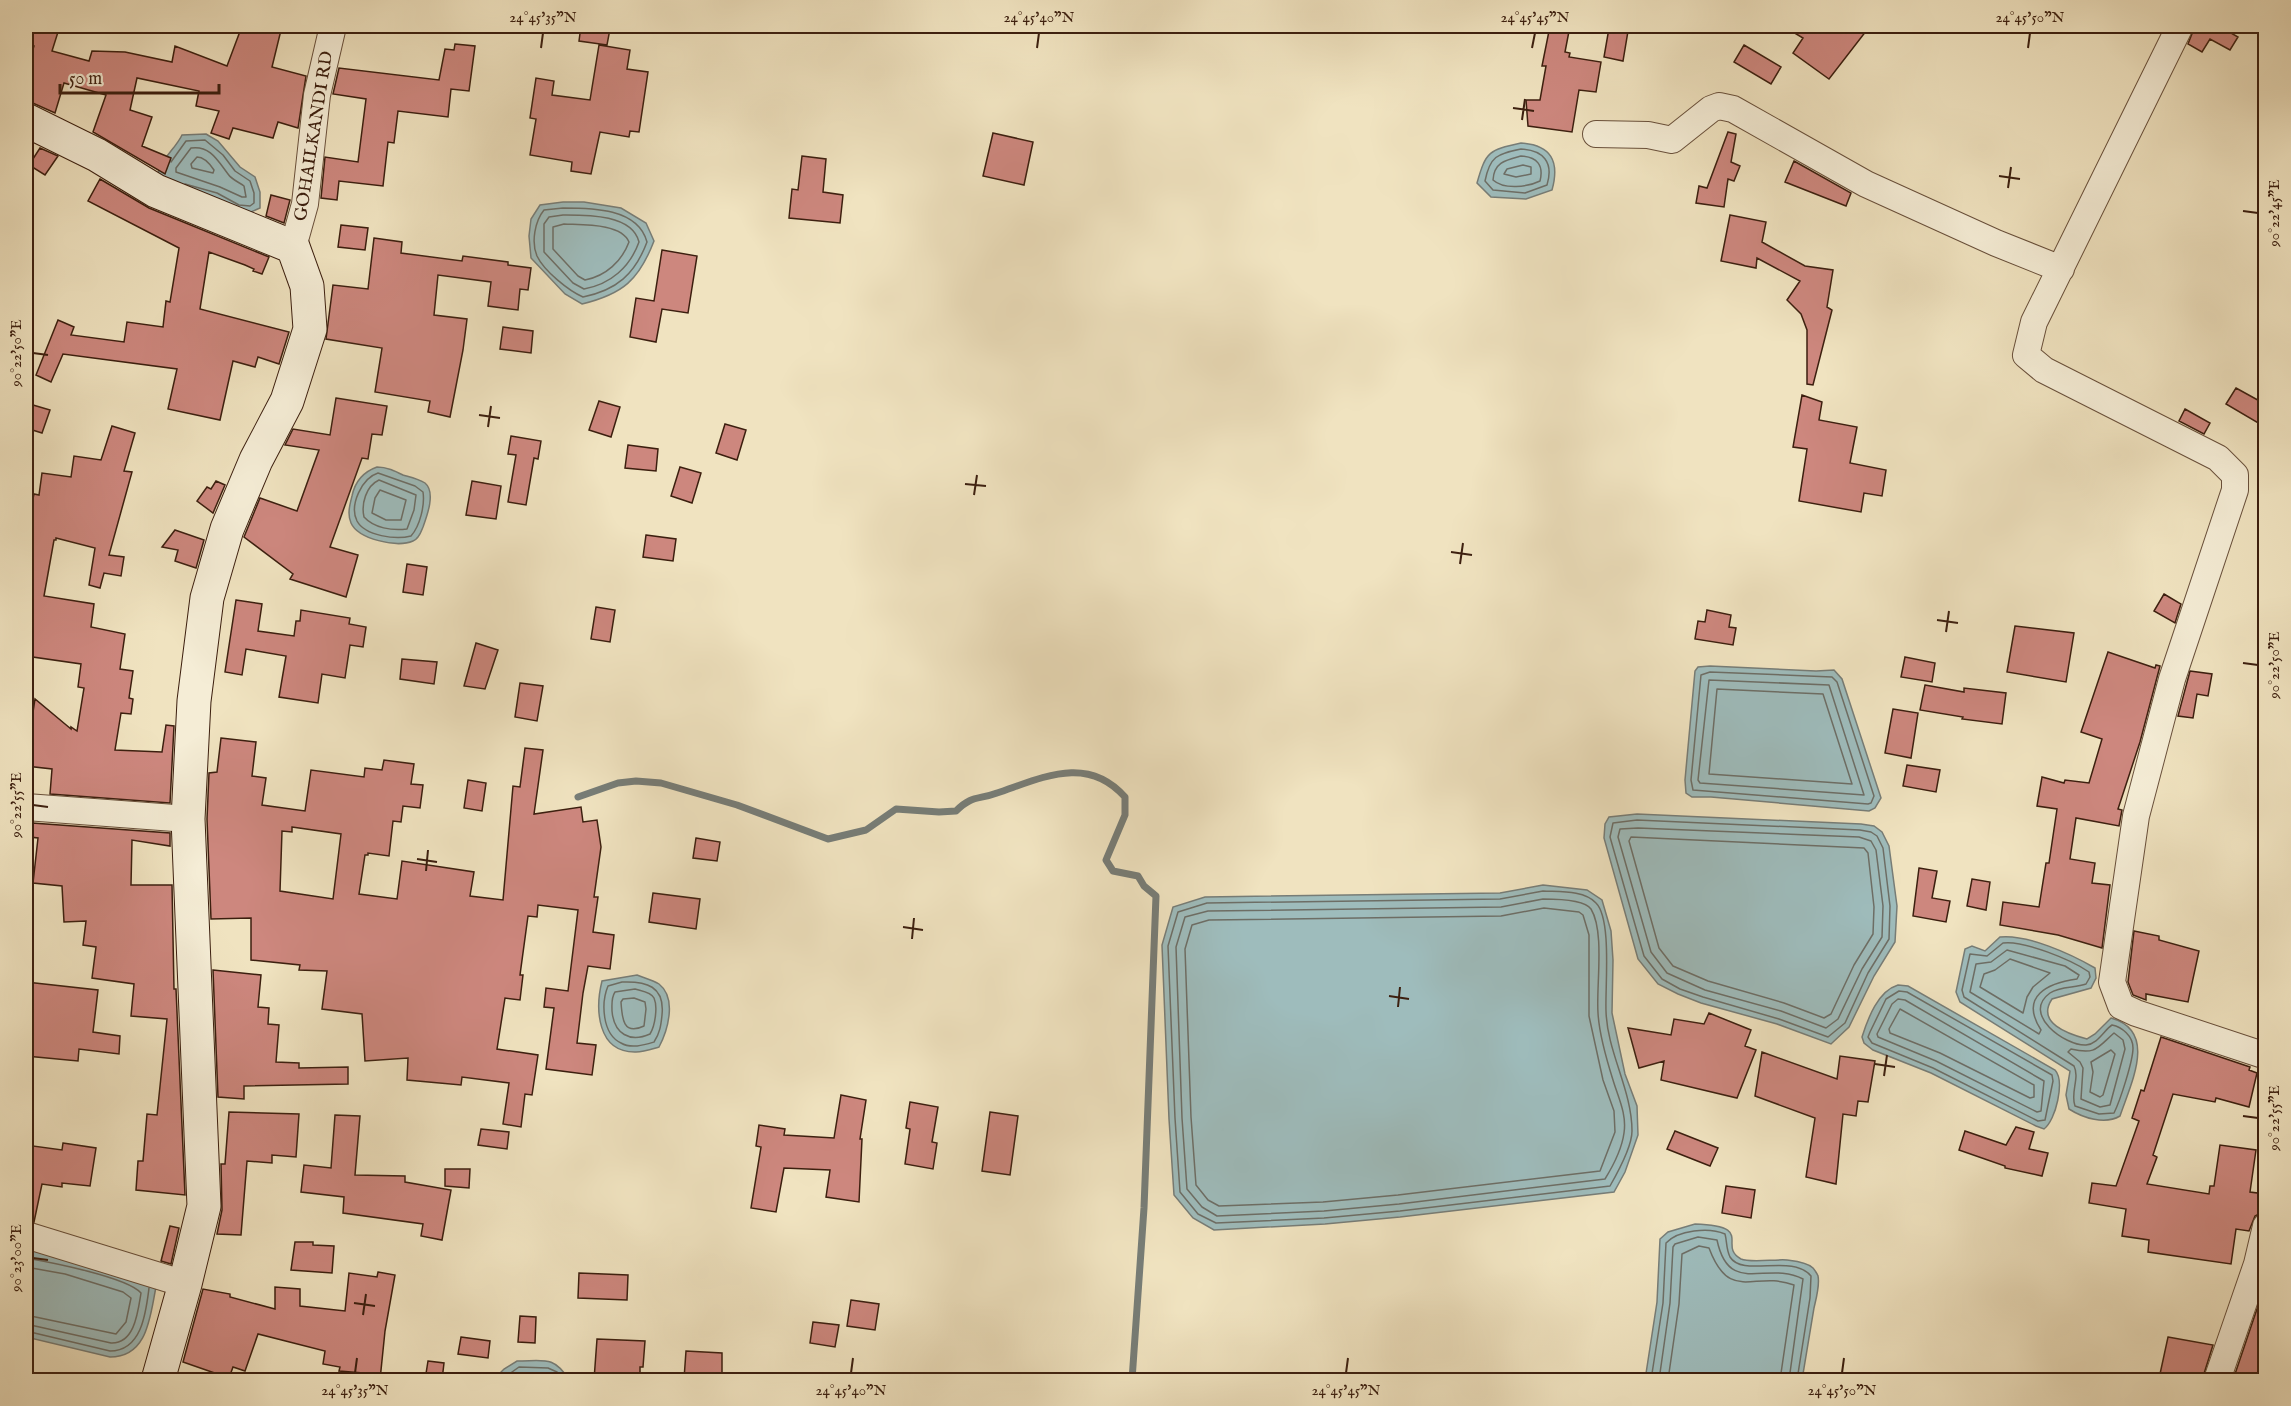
<svg xmlns="http://www.w3.org/2000/svg" width="2291" height="1406" viewBox="0 0 2291 1406" font-family="'IM FELL English',serif">
  <style>
    .water { fill: #9ebcbc; stroke: #777d77; stroke-width: 1.5 }
    .lines { fill: none; stroke-linecap: round; stroke-linejoin: round }
    .shore { stroke: #6d6e66; stroke-width: 1.5 }
    .stream { stroke: #777d77; stroke-width: 7 }
    .building { fill: #cd877e; stroke: #3c1f0f; stroke-width: 1.5; fill-rule: evenodd }
    .street-casing { stroke: #69503b; stroke-width: 28 }
    .secondary-casing { stroke: #3c1f0f; stroke-width: 35 }
    .street { stroke: #f5edd6; stroke-width: 26 }
    .secondary { stroke: #f5edd6; stroke-width: 33 }
    .ticks { fill: none; stroke: #3c1f0f; stroke-width: 2 }
    .labels { text-anchor: middle; stroke-width: 4.5; stroke-linejoin: round; paint-order: stroke }
    .street-label { font-size: 18px; fill: #3c1f0f; stroke: #f5edd6 }
    .neatline { fill: none; stroke: #3c1f0f; stroke-width: 2 }
    .ticks-label { font-size: 15px; text-anchor: middle; fill: #3c1f0f }
  </style>
  <rect width="100%" height="100%" fill="#f0e3c0"/>
  <filter id="stains"><feTurbulence type="fractalNoise" baseFrequency=".00333" numOctaves="4"/><feColorMatrix values="0 0 0 0 .2 0 0 0 0 .09 0 0 0 0 .02 0 0 0 .5 -.17"/></filter>
  <radialGradient id="worn" r=".72"><stop offset=".6" stop-color="#630" stop-opacity="0"/><stop offset="1" stop-color="#630" stop-opacity=".3"/></radialGradient>
  <path class="water" d="M206,134L218,141L240,167L255,177L260,192V208L251,212L238,211L175,187L158,173C161,159 176,148 182,135Z
    M1521,143C1551,145 1560,161 1552,190L1526,199L1491,197L1477,183C1486,151 1489,150 1521,143Z
    M563,202H584L621,208L646,223L654,241C639,280 623,294 582,304L565,294L531,258L529,236L531,219L540,205Z
    M377,467C387,467 395,471 403,475C410,477 419,479 425,483C436,492 427,516 423,527C421,532 419,539 413,541C397,548 358,539 351,523C347,514 350,504 352,496C355,481 363,472 377,467Z
    M1710,666L1816,671L1834,670L1842,679L1881,798L1875,808L1869,811L1711,797H1692L1686,793L1685,780L1695,671L1698,667Z
    M1637,814L1861,824L1874,826L1882,832L1889,846L1897,906L1895,942L1874,976L1849,1027L1831,1044L1777,1024L1701,1003L1678,994L1658,984L1638,959L1604,838L1605,824L1609,817Z
    M1543,885L1587,890L1602,900L1611,931L1613,960L1612,1013L1625,1074L1637,1106L1638,1135L1625,1172L1614,1192L1400,1217L1325,1224L1214,1230L1193,1218L1174,1195L1169,1119L1162,945L1173,907L1205,897L1500,893Z
    M2000,937C2027,934 2071,954 2095,968L2096,978L2091,988L2052,999C2036,1023 2068,1034 2087,1039L2095,1034L2111,1018C2158,1031 2131,1083 2120,1116C2105,1125 2083,1118 2069,1109L2066,1095L2070,1071L1960,1002L1956,992L1965,949L1972,946L1985,951Z
    M637,975C644,978 653,980 659,984C677,998 668,1030 659,1047C652,1049 643,1052 636,1052C597,1053 595,1009 602,981Z
    M1898,985L1908,986L2055,1070C2065,1081 2056,1120 2044,1129L2036,1126L1931,1073L1873,1050L1864,1043L1862,1037C1868,1018 1878,991 1898,985Z
    M1695,1224C1756,1226 1717,1246 1741,1259C1750,1263 1775,1259 1787,1260C1795,1261 1807,1262 1813,1268C1814,1269 1818,1275 1818,1276C1820,1285 1816,1299 1814,1308C1810,1332 1806,1356 1802,1380H1645L1657,1302L1660,1239L1668,1232Z
    M26,1244L156,1287C150,1316 148,1357 110,1357L26,1337Z
    M517,1361C543,1361 554,1355 569,1380H493L504,1369Z"/>
  <g class="lines">
    <path class="shore" d="M191,148C210,145 218,161 228,174C232,180 239,182 244,186L246,197H242L220,187L176,172V168Z
      M1521,149C1543,150 1554,162 1547,185L1525,193L1493,190L1485,181C1490,156 1497,154 1521,149Z
      M1521,156C1537,157 1544,165 1540,181C1528,187 1504,190 1493,180C1494,162 1506,160 1521,156Z
      M197,157C204,157 210,164 214,170L213,173L192,168L191,164Z
      M171,162L186,141L205,140L223,155L235,171L250,181L254,193V203L250,206L239,205L217,193L185,184
      M1523,165L1531,167V174L1516,177L1504,174L1507,169Z
      M563,208C592,208 638,208 647,242C635,274 617,290 583,297C569,291 544,271 537,256C531,242 535,221 544,210Z
      M563,215C586,215 632,214 639,242C630,267 611,284 584,289L573,283L544,252V224L549,217Z
      M564,224C582,225 621,223 629,242C622,261 606,276 585,280L578,276L553,249V227Z
      M378,473L415,486L423,492C425,505 420,526 411,536C396,540 365,536 357,521C349,505 362,478 378,473Z
      M379,480L416,495L414,510L407,529C392,531 374,528 364,517C361,504 366,486 379,480Z
      M380,490L406,500L401,520H386L372,513L375,498Z
      M1710,672L1832,677L1837,682L1874,796L1871,803L1868,804L1693,790L1691,780L1701,675Z
      M1709,680L1829,685L1864,795L1700,783L1698,780Z
      M1717,689L1823,694L1852,784L1709,774Z
      M1637,820L1860,830L1871,832L1877,836L1883,848L1890,906L1889,939L1868,973L1845,1023L1828,1037L1779,1019L1703,997L1680,989L1662,979L1644,956L1610,837L1613,823Z
      M1638,828L1859,837L1871,841L1876,850L1883,906L1882,937L1862,969L1838,1019L1826,1028L1781,1011L1705,990L1667,973L1651,952L1618,837L1620,829Z
      M1631,837L1864,848L1868,853L1874,907L1873,934L1854,965L1831,1014L1824,1018L1784,1003L1708,981L1673,966L1659,948L1629,841Z
      M1543,891C1559,892 1584,890 1596,903C1612,919 1605,987 1606,1011C1607,1052 1632,1090 1632,1131C1632,1147 1618,1172 1610,1186L1400,1211L1324,1218L1216,1223L1198,1214L1180,1192L1175,1118L1168,946L1178,912L1207,903L1500,899Z
      M1543,899C1554,899 1584,899 1591,909C1605,932 1596,986 1598,1013C1599,1032 1607,1061 1613,1080C1618,1097 1627,1114 1624,1133C1622,1148 1613,1166 1605,1179L1399,1204L1324,1211L1217,1216L1202,1207L1187,1189L1182,1118L1176,947L1185,917L1208,911L1501,907Z
      M1544,908L1579,912L1583,915L1589,935V1016L1603,1080L1614,1111L1615,1132L1600,1171L1398,1195L1323,1202L1219,1206L1208,1200L1196,1185L1191,1117L1185,949L1192,925L1209,920L1501,916Z
      M2003,943C2023,940 2072,960 2089,972L2090,977L2086,984C2075,988 2060,986 2050,993C2021,1014 2065,1046 2086,1045C2098,1044 2104,1030 2112,1025C2122,1027 2133,1036 2133,1048C2133,1061 2120,1101 2114,1113L2099,1114L2075,1106C2070,1093 2080,1078 2074,1066L1964,997L1962,990L1970,954L1987,956Z
      M2007,950L2065,966L2079,975L2077,979C2048,983 2019,996 2041,1030L2039,1034L1970,992L1976,964L1991,962Z
      M2010,959L2050,973L2033,987L2027,997L2023,1013L1980,987L1984,974L1995,970Z
      M622,982C646,981 665,986 662,1015C661,1025 660,1033 654,1042C644,1045 631,1049 621,1043C602,1034 601,1003 608,986Z
      M635,989C641,991 651,992 654,998C658,1007 655,1026 650,1034C630,1043 614,1034 612,1011C612,1004 611,998 615,992Z
      M1899,991L1907,992L2052,1075L2053,1081L2045,1120L2038,1121L1933,1068L1872,1043L1868,1037L1870,1032L1886,999Z
      M634,998L645,1002L646,1009L644,1026C623,1036 622,1018 621,1002L623,999Z
      M1898,999L1905,1000L2044,1081L2041,1111L2037,1112L1936,1061L1878,1037L1877,1034L1892,1004Z
      M1900,1009L2034,1085V1097L2030,1098L1940,1053L1890,1033L1889,1029Z
      M2114,1033L2123,1040L2125,1049L2110,1105L2100,1107L2081,1099L2083,1068L2080,1062L2068,1052L2071,1049C2096,1055 2097,1048 2114,1033Z
      M2111,1050L2115,1054L2103,1095L2100,1097L2090,1092L2093,1072L2091,1062Z
      M26,1258C49,1262 127,1277 141,1293C138,1311 135,1344 111,1343L26,1324
      M26,1267L65,1274L123,1292L131,1298L126,1322L116,1334L26,1315
      M26,1331L110,1351C142,1351 146,1312 149,1288
      M501,1380L519,1367L548,1368L557,1372L562,1380
      M1651,1380L1663,1303L1666,1243C1678,1230 1709,1227 1725,1234C1727,1241 1726,1249 1730,1257C1743,1278 1792,1253 1811,1276L1810,1298L1797,1380
      M1659,1380L1670,1303L1673,1247L1675,1244L1698,1237L1717,1240C1729,1297 1767,1260 1803,1279L1789,1380
      M1668,1380L1679,1304L1682,1254L1699,1246L1709,1248C1730,1304 1754,1270 1794,1285L1780,1380"/>
    <path class="stream" d="M578,797L618,783L636,781L661,783L737,805L828,839L866,830L896,809L939,812L956,811C972,795 978,800 997,793C1042,778 1087,754 1125,797V815L1106,860L1113,871L1138,876L1144,886L1156,896L1144,1208L1132,1380"/>
  </g>
  <path class="building" d="M26,26H37L58,32L52,51L89,61L92,51L125,52L172,62L175,46L227,66L242,26H282L272,67L306,76L298,128L278,122L273,138L233,128L229,139L211,133L219,111L196,106L199,91L137,78L130,110L152,117L142,146L171,158L165,174L93,132L106,95L64,83L55,113L26,100V72L34,46L26,43Z
    M581,26L610,29L607,45L579,41Z
    M1550,26H1570L1565,52L1570,53L1569,57L1601,62L1596,92L1579,90L1572,132L1528,126L1526,100H1540L1546,66H1542Z
    M1783,26H1870L1829,79L1793,53L1803,38Z
    M2195,26H2219L2238,37L2230,50L2210,39L2202,52L2188,44Z
    M1609,28L1628,31L1623,61L1604,57Z
    M455,44L475,46L469,91L451,89L448,117L398,111L394,143L388,142L383,186L339,181L337,200L321,198L325,157L358,162L366,99L333,94L339,68L439,80L445,49L454,50Z
    M599,45L630,50L627,69L648,72L639,132L630,131L629,137L600,132L591,174L571,171L572,162L530,155L536,119L530,118L536,78L554,81L552,95L590,100Z
    M1744,45L1781,67L1771,84L1734,62Z
    M1728,132L1736,134L1731,162L1740,166L1734,181L1728,179L1724,207L1696,203L1699,186L1707,188Z
    M993,133L1033,142L1024,185L983,176Z
    M40,148L58,156L45,175L29,165Z
    M802,156L826,159L823,192L843,195L840,223L789,218L792,189L798,190Z
    M1794,161L1851,193L1846,206L1785,182Z
    M100,179L149,208L269,257L262,274L253,271L254,269L245,265L209,252L200,309L289,332L279,364L258,357L255,367L233,361L220,420L168,409L177,369L63,354L51,382L36,375L58,320L74,327L71,335L124,342L127,322L163,327L166,301L170,302L179,248L88,201Z
    M271,195L290,200L284,223L266,216Z
    M1730,215L1766,222L1762,242L1805,266L1833,270L1827,307L1832,310L1813,385L1807,384V330L1801,314L1787,300L1800,281L1757,258L1756,268L1721,261Z
    M341,225L368,228L365,250L338,247Z
    M374,238L402,242L401,253L462,261L463,256L508,262V265L531,268L528,290L520,289L518,310L488,306L491,282L438,275L434,315L467,319L463,350L450,417L428,412L430,401L375,392L382,348L326,339L333,285L368,289Z
    M662,250L697,256L688,313L662,309L656,342L630,337L636,298L654,301Z
    M503,327L533,331L531,353L500,349Z
    M2236,388L2265,404V427L2226,404Z
    M1802,395L1822,402L1819,420L1857,427L1850,463L1886,470L1882,496L1864,493L1861,512L1799,501L1807,449L1793,447Z
    M336,398L387,406L382,435L372,434L368,459L362,458L330,547L358,555L346,597L290,579L293,574L244,537L260,498L297,511L319,450L285,445L293,429L330,435Z
    M599,401L620,407L611,437L589,430Z
    M33,405L50,410L42,433L26,428Z
    M2185,409L2210,423L2204,434L2179,421Z
    M725,424L746,430L737,460L716,453Z
    M112,426L135,433L124,471L132,472L109,555L124,557L121,576L104,573L100,588L89,585L95,548L56,538V540H54L44,596L94,604L91,627L125,634L120,669L133,671L129,698L133,699L131,714L121,713L115,750L162,752L166,725L174,726L170,803L50,794L52,769L26,766V745H28L35,699L71,729V727L77,731L84,688L78,687L81,664L26,656V564L30,534L26,533V528L34,494L39,495L42,473L71,477L74,456L101,460Z
    M511,436L541,441L538,459L534,458L526,505L508,502L516,455L508,454Z
    M628,445L658,449L656,471L625,468Z
    M680,467L701,473L692,503L671,496Z
    M216,481L225,485L213,513L197,501L207,487L211,489Z
    M472,481L501,486L496,519L466,515Z
    M175,530L204,540L196,568L175,561L178,550L162,547Z
    M646,535L676,539L673,561L643,557Z
    M407,564L427,567L423,595L403,592Z
    M2164,594L2181,604L2175,623L2154,611Z
    M236,600L262,604L258,631L294,636L296,621H300L301,610L350,618L349,624L366,627L363,647L350,645L345,678L322,674L318,703L279,697L286,656L246,649L242,675L225,672Z
    M596,607L615,610L610,642L591,639Z
    M1707,610L1731,615L1729,627L1736,628L1733,645L1695,639L1698,621L1705,622Z
    M2015,626L2074,633L2066,682L2007,672Z
    M476,643L498,650L485,689L464,686Z
    M2108,652L2155,668L2156,665L2160,666L2140,742L2118,809L2122,810L2119,826L2076,818L2070,859L2095,863L2092,883L2110,885L2102,948L2058,935L2000,925L2003,902L2039,907L2046,863H2049L2057,809L2037,806L2042,777L2064,783L2065,780L2089,783L2102,739L2081,732Z
    M1905,657L1935,663L1932,682L1901,677Z
    M402,659L437,662L434,684L400,679Z
    M2190,671L2212,674L2208,696L2197,694L2193,718L2178,716Z
    M520,683L543,686L537,721L515,717Z
    M1925,685L1964,692V688L2006,693L2002,724L1962,719L1963,717L1920,710Z
    M1893,709L1918,713L1911,758L1885,753Z
    M221,738L256,742L252,776L266,778L262,805L305,811L311,770L364,777L365,768L382,770L384,760L414,764L411,784L423,785L420,808L403,806L401,822L393,821L389,856L368,853V855H365L359,894L397,899L402,861L474,872L470,896L503,900L513,786L520,787L525,748L543,750L534,814L581,807L583,822L597,820L601,847L594,897H598L593,932L614,935L610,969L588,966L583,993L577,1043L596,1045L592,1075L546,1069L554,1008L544,1007L546,988L568,991L578,910L538,905L537,917L528,916L520,975H523L520,1000L505,998L497,1049L538,1055L532,1095L525,1094L521,1127L503,1124L509,1083L462,1077L461,1085L407,1080L408,1058L365,1061L362,1014L322,1009L327,971L299,970L300,965L251,960V918L211,919L207,819L209,773L217,772ZM292,827L341,834L333,899L280,891L282,831L292,832Z
    M1907,765L1940,770L1936,792L1903,786Z
    M468,780L486,783L482,811L464,808Z
    M32,823L170,833V846L132,840L131,885H172L174,989H176L185,1195L136,1190L138,1161H143L147,1114L157,1115L167,1019L131,1016L134,984L92,978L96,947L83,945L86,921L64,922L62,886L33,883L38,838L30,837Z
    M696,838L720,842L717,861L693,858Z
    M1919,868L1937,871L1932,898L1950,901L1946,922L1913,916Z
    M1972,879L1990,882L1986,910L1967,906Z
    M653,893L700,899L696,929L649,922Z
    M2134,931L2159,936V940L2199,951L2188,1002L2146,994V1000L2133,995L2128,982Z
    M213,970L261,975L258,1007L269,1008L268,1024L279,1025L276,1062L299,1063V1068L348,1067V1084L244,1086V1099L218,1097Z
    M26,982L98,990L93,1032L120,1036L119,1054L79,1049L78,1061L26,1056Z
    M1709,1013L1751,1030L1745,1046L1756,1050L1737,1098L1661,1080L1664,1061L1639,1068L1628,1028L1671,1035L1674,1019L1704,1024Z
    M2161,1037L2250,1067L2249,1070L2257,1073L2249,1107L2216,1098L2215,1102L2173,1094L2153,1155L2157,1157L2147,1184L2209,1194L2210,1186H2214L2220,1145L2256,1150L2250,1192L2265,1194V1211L2255,1216L2249,1231L2236,1229L2231,1264L2148,1252L2149,1240L2122,1236L2126,1209L2089,1203L2092,1183L2116,1186L2139,1121L2132,1118L2141,1090L2144,1091Z
    M1762,1052L1837,1079L1840,1056L1875,1061L1868,1102L1858,1101L1856,1116L1843,1114L1836,1184L1806,1177L1815,1118L1755,1096Z
    M841,1095L866,1100L860,1139H862L859,1202L826,1197L830,1170L784,1168L776,1212L751,1208L761,1147L756,1146L759,1125L785,1129L784,1135L834,1138Z
    M910,1102L938,1107L932,1142L937,1143L933,1169L905,1164L910,1129L906,1128Z
    M229,1112L299,1114L296,1157L272,1155V1163L247,1161L241,1235L217,1234L222,1210L221,1164H225Z
    M990,1112L1018,1116L1010,1175L982,1171Z
    M335,1115L360,1116L355,1175L405,1176V1182L451,1190L442,1240L421,1236L423,1224L343,1213L344,1197L301,1192L304,1165L331,1168Z
    M2016,1127L2034,1132L2029,1149L2048,1153L2042,1176L2005,1168V1166L1959,1150L1965,1131L2006,1145Z
    M481,1129L509,1132L507,1149L478,1145Z
    M1675,1131L1718,1148L1710,1166L1667,1149Z
    M63,1143L96,1148L90,1186L62,1183V1187L42,1184L34,1222L26,1220V1145L62,1150Z
    M445,1169H470L469,1188L445,1186Z
    M1726,1186L1755,1190L1751,1218L1722,1213Z
    M170,1226L179,1228L171,1264L161,1261Z
    M295,1242H313V1245L334,1246L332,1273L291,1270Z
    M378,1272L395,1275L385,1331L380,1380H362L363,1373L339,1371L340,1367L323,1364L325,1351L258,1334L245,1371L233,1367L229,1378L183,1362L203,1289L230,1294V1297L275,1309V1287L300,1289V1306L345,1311L349,1273L377,1277Z
    M579,1273L628,1275L627,1300L578,1298Z
    M851,1300L879,1304L875,1330L847,1326Z
    M2260,1300L2265,1301V1329L2260,1360L2265,1361V1380H2233Z
    M520,1316L536,1317L535,1343L518,1342Z
    M813,1322L839,1325L835,1347L810,1343Z
    M461,1337L490,1341L488,1358L458,1354Z
    M2168,1337L2213,1345L2202,1380H2187L2160,1374Z
    M597,1339L645,1341L643,1367H640V1380H594Z
    M686,1351L722,1353V1380L684,1379Z
    M428,1361L444,1363L442,1380H425Z"/>
  <g class="lines">
    <defs>
      <path id="street" d="M2180,26L2034,322L2026,355L2044,370L2218,458L2235,475V490L2172,679L2136,816L2112,982L2121,1006L2136,1013L2266,1056
        M1596,134L1648,135L1672,140L1711,109L1719,106L1733,109L1866,184L1996,243L2061,269
        M293,247L305,204L317,95L333,26
        M26,807L188,819
        M26,1235L185,1284
        M2217,1380L2257,1264L2266,1226"/>
      <path id="secondary" d="M26,120L97,155L156,191L293,247L307,286L310,329L287,401L256,460L227,529L207,598L194,701L188,819L204,1206L185,1284L158,1380"/>
    </defs>
    <use href="#street" class="street-casing"/>
    <use href="#secondary" class="secondary-casing"/>
    <use href="#street" class="street"/>
    <use href="#secondary" class="secondary"/>
  </g>
  <path class="ticks" d="M541,48L543,33M1037,48L1039,33M1532,48L1535,33M2028,48L2030,33M1513,108L1534,111M1522,120L1525,99M1999,176L2020,179M2008,188L2011,167M2243,211L2258,213M33,353L48,355M479,415L500,418M488,427L491,406M965,484L986,486M974,495L977,475M1451,552L1472,555M1460,564L1463,543M1937,620L1958,623M1946,632L1949,611M2243,663L2258,665M33,805L48,807M417,859L437,862M426,871L428,850M903,927L923,930M912,939L914,918M1389,996L1409,999M1398,1007L1400,987M1875,1064L1895,1067M1884,1076L1887,1055M2243,1116L2258,1118M33,1258L48,1260M354,1303L375,1306M363,1315L366,1294M355,1373L357,1358M851,1373L853,1358M1346,1373L1348,1358M1842,1373L1844,1358"/>
  <g class="labels">
    <g class="street-label">
      <text transform="translate(313 136) rotate(-81)" y="6">GOHAILKANDI RD</text>
    </g>
  </g>
  <rect width="2291" height="1406" fill="none" stroke="#f0e3c0" stroke-width="66"/>
  <path d="M60 84v9h159v-9" fill="none" stroke="#3c1f0f" stroke-width="3"/>
  <text x="69" y="84" font-size="18" fill="#3c1f0f" stroke="#f5edd6" stroke-width="4.5" paint-order="stroke">50 m</text>
  <rect x="33" y="33" width="2225" height="1340" class="neatline"/>
  <g class="ticks-label">
    <text x="543" y="22">24°45'35"N</text>
    <text x="1039" y="22">24°45'40"N</text>
    <text x="1535" y="22">24°45'45"N</text>
    <text x="2030" y="22">24°45'50"N</text>
    <text transform="translate(2274 213) rotate(-90)" y="5">90°22'45"E</text>
    <text transform="translate(16 353) rotate(-90)" y="5">90°22'50"E</text>
    <text transform="translate(2274 665) rotate(-90)" y="5">90°22'50"E</text>
    <text transform="translate(16 805) rotate(-90)" y="5">90°22'55"E</text>
    <text transform="translate(2274 1118) rotate(-90)" y="5">90°22'55"E</text>
    <text transform="translate(16 1258) rotate(-90)" y="5">90°23'00"E</text>
    <text x="355" y="1395">24°45'35"N</text>
    <text x="851" y="1395">24°45'40"N</text>
    <text x="1346" y="1395">24°45'45"N</text>
    <text x="1842" y="1395">24°45'50"N</text>
  </g>
  <rect width="100%" height="100%" filter="url(#stains)"/>
  <rect width="100%" height="100%" fill="url(#worn)"/>
</svg>
